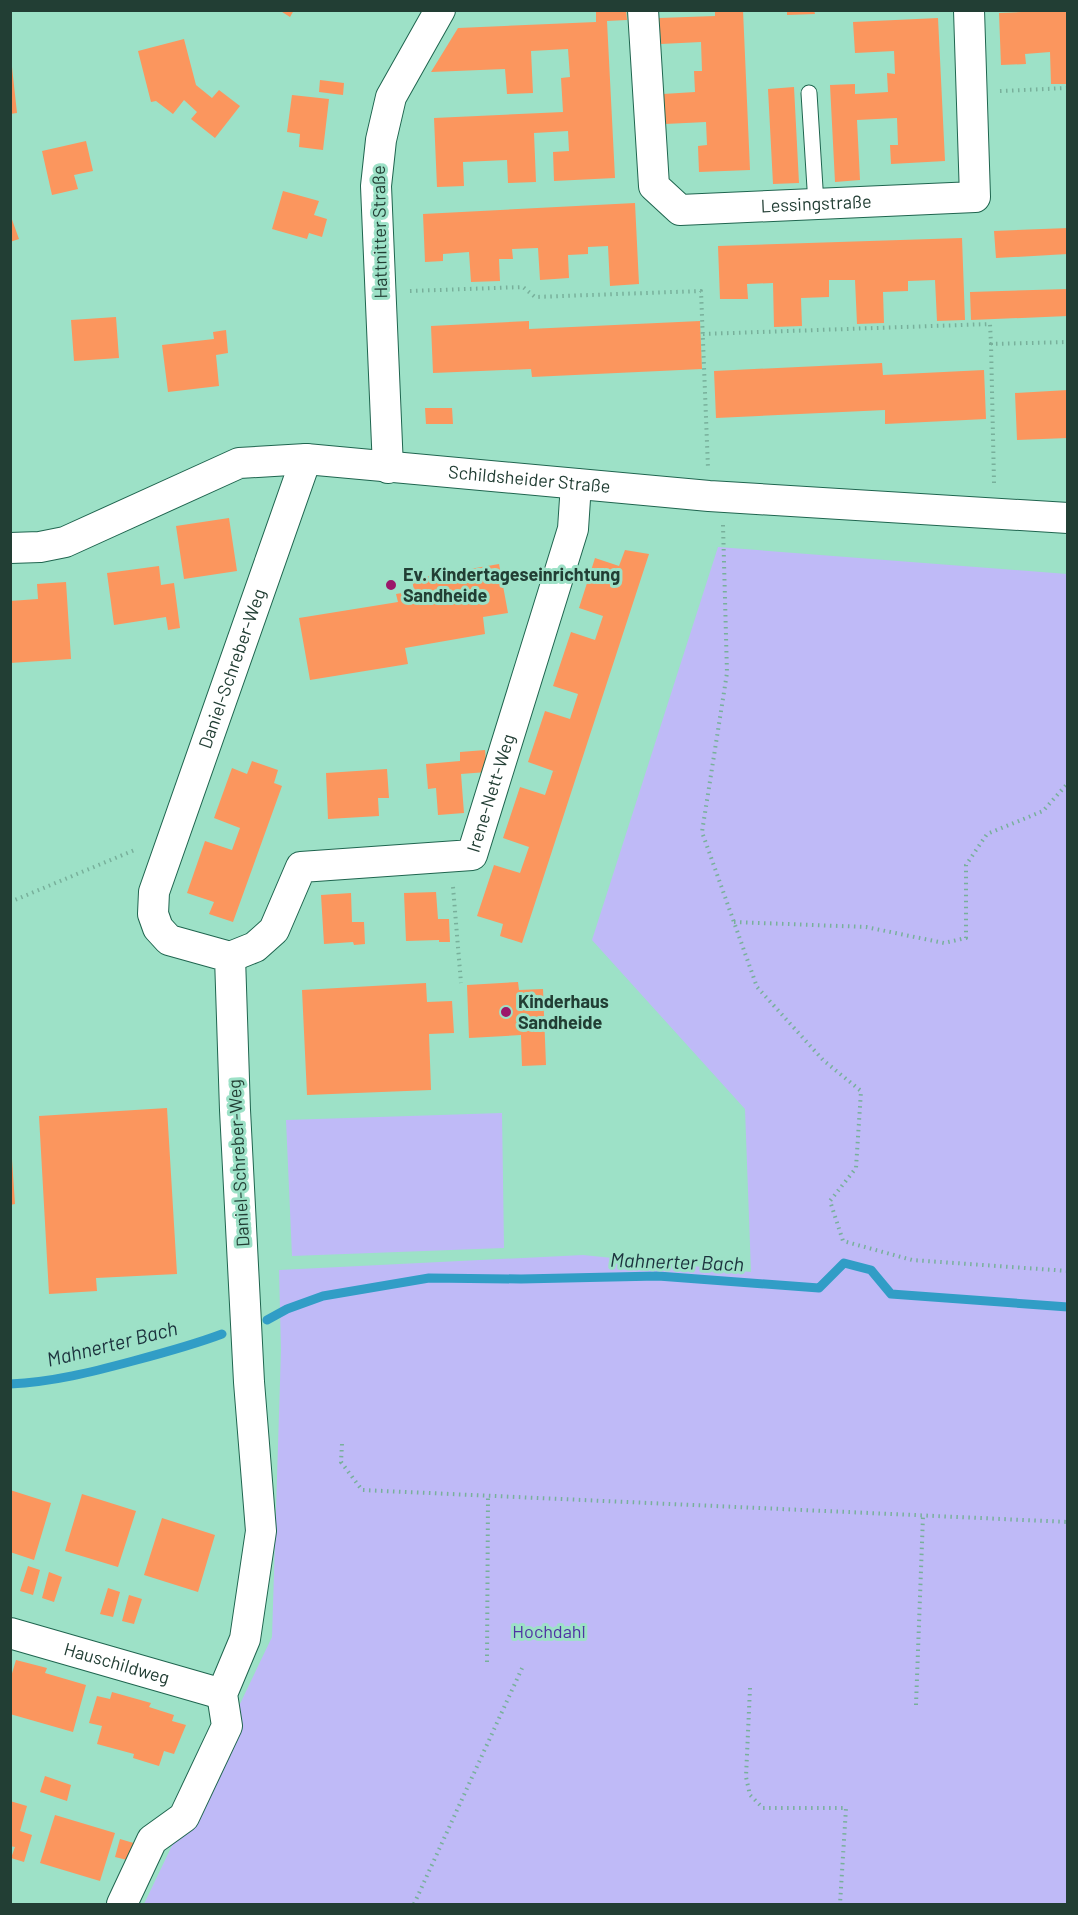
<svg xmlns="http://www.w3.org/2000/svg" width="1078" height="1915" viewBox="0 0 1078 1915" font-family="Barlow,sans-serif">
  <style>
    .green { fill: #bfbaf7 }
    .lines { fill: none; stroke-linecap: round; stroke-linejoin: round }
    .stream { stroke: #319dc6; stroke-width: 9 }
    .building { fill: #fb965e }
    .service-casing { stroke: #1f654f; stroke-width: 17 }
    .minor-casing { stroke: #1f654f; stroke-width: 32 }
    .path { stroke: #78b09b; stroke-width: 4; stroke-dasharray: 1.5 4.5; stroke-linecap: butt }
    .service { stroke: #fff; stroke-width: 15 }
    .minor { stroke: #fff; stroke-width: 30 }
    .poi-dot { fill: #9b176a; stroke: #9de1c7; stroke-width: 2 }
    .labels { text-anchor: middle; stroke-width: 6; stroke-linejoin: round; paint-order: stroke }
    .street-label { font-size: 18px; fill: #223e34; stroke: #9de1c7 }
    .poi-label { font-size: 18px; font-weight: bold; fill: #223e34; stroke: #9de1c7; text-anchor: start }
    .park-label { font-size: 18px; fill: #4f33a3; stroke: #9de1c7 }
    .water-label { font-size: 20px; font-style: italic; fill: #1b313c; stroke: #9de1c7 }
  </style>
  <rect width="100%" height="100%" fill="#9de1c7"/>
  <path class="green" d="M718,547L1067,574V1904H144L272,1637L281,1350L279,1270L583,1255L751,1272L745,1109L592,940Z
    M502,1113L504,1248L292,1256L286,1120Z"/>
  <g class="lines">
    <path class="stream" d="M267,1320L287,1309L323,1296L429,1278L521,1279L658,1276L819,1288L844,1263L871,1270L891,1294L1068,1307
      M10,1384C53,1382 92,1372 133,1361C163,1353 193,1345 222,1334"/>
  </g>
  <path class="building" d="M279,10H294L290,17Z
    M596,10H626L627,20L607,21L615,178L554,181L553,152L569,151L568,131L534,133L536,182L508,183L507,160L463,162L464,186L437,187L434,118L563,112L561,78L570,77L568,49L531,51L533,93L507,94L505,69L431,72L458,28L596,22Z
    M715,10H743L750,170L699,172L698,146L707,145L706,122L665,124L663,94L695,92L694,71H702L701,42L661,44L659,18L715,16Z
    M787,10H814L815,14L787,15Z
    M1068,10V84H1051L1050,52L1025,54L1026,64L1001,65L999,13Z
    M938,18L945,161L891,164L890,145H898L897,118L857,120L860,180L835,182L830,85L855,84V94L888,92L887,73L895,74L894,51L855,53L853,22Z
    M184,39L196,85L212,98L219,90L240,106L215,138L191,119L197,112L184,100L173,114L156,101L151,102L138,51Z
    M10,67H12L17,113L10,114Z
    M320,80L344,83L343,95L319,92Z
    M794,87L799,183L773,184L768,89Z
    M292,95L329,99L323,150L299,147L300,134L287,132Z
    M86,141L93,171L74,175L78,189L52,195L42,151Z
    M283,191L319,201L314,215L327,219L322,237L309,233L307,239L272,229Z
    M635,203L639,284L610,286L608,246L588,247V254L568,255L569,278L540,280L538,248L512,249L513,259H499L500,281L471,282L469,252L443,254V261L425,262L423,214Z
    M10,214L19,239L10,242Z
    M1068,228V254L996,258L994,231Z
    M962,238L965,320L937,321L935,280L908,281V291L883,292L884,323L857,324L855,280H829V297L801,298L802,326L774,327L773,283L747,284L748,299H720L718,246Z
    M1068,289V316L971,320L970,292Z
    M116,317L119,358L74,361L71,320Z
    M529,321V329L700,321L702,369L532,377L531,369L433,373L431,326Z
    M226,330L228,353L216,355L219,386L168,392L162,345L214,339L213,332Z
    M882,363L883,375L984,370L986,419L885,424V410L716,418L714,371Z
    M1068,390V438L1017,440L1015,393Z
    M425,408H452L453,424H426Z
    M229,518L237,571L184,579L176,526Z
    M625,550L649,554L522,943L500,936L503,924L477,916L494,865L520,873L529,847L503,838L520,787L545,795L553,771L559,773L528,762L545,711L570,719L578,694L553,686L571,632L595,640L603,616L579,608L595,558L619,566Z
    M499,564L508,613L483,617L485,634L405,648L408,664L310,680L299,618L398,602L396,594L414,591L412,579Z
    M159,566L161,585L174,583L180,628L168,630L166,617L114,625L107,573Z
    M66,582L71,659L10,663V601L38,599L37,584Z
    M485,750L487,772L461,774L464,813L438,815L436,788L428,789L426,764L460,761V752Z
    M252,761L278,770L274,783L282,786L233,922L209,914L214,902L187,893L205,841L232,850L240,828L214,818L232,768L247,774Z
    M387,769L389,798H378L379,816L328,819L326,773Z
    M436,892L438,919H449L450,942H439V940L406,941L404,893Z
    M351,893L352,922H364L365,944L354,945L353,942L324,944L321,895Z
    M518,982L519,990L543,989L546,1065L522,1066L521,1035L469,1038L467,985Z
    M426,983L427,1002L452,1001L454,1033L429,1034L431,1090L307,1095L302,990Z
    M167,1108L177,1274L96,1278L97,1291L49,1294L39,1116Z
    M10,1159H12L15,1204L10,1205Z
    M10,1490L51,1503L34,1560L10,1552Z
    M82,1494L136,1511L118,1567L65,1551Z
    M162,1518L215,1535L198,1592L144,1575Z
    M28,1566L40,1570L33,1595L20,1591Z
    M49,1572L62,1577L54,1602L42,1598Z
    M108,1588L120,1592L113,1617L100,1614Z
    M129,1595L142,1599L134,1624L122,1621Z
    M16,1660L47,1668L45,1673L86,1685L73,1732L10,1714V1680Z
    M112,1692L151,1703L149,1707L174,1715L172,1721L186,1725L174,1754L164,1751L159,1766L133,1758L134,1754L97,1744L102,1726L89,1723L97,1696L110,1699Z
    M45,1776L71,1785L67,1801L40,1792Z
    M10,1801L27,1806L20,1831L32,1835L24,1862L11,1858L15,1847L10,1846Z
    M55,1815L115,1833L100,1881L40,1863Z
    M120,1839L137,1844L131,1861L115,1857Z"/>
  <g class="lines">
    <defs>
      <path id="service" d="M809,93L816,204"/>
      <g id="minor">
        <path id="s1" d="M643,10L654,186L680,210L975,197L969,10"/>
        <path d="M388,468L376,186L381,140L391,97L440,10"/>
        <path id="s2" d="M10,548L40,547L65,542L239,463L306,459L709,496L1068,518"/>
        <path id="s3" d="M230,957L255,947L274,930L301,867L472,855L573,529L576,484"/>
        <path id="s4" d="M10,1633L222,1694"/>
        <path id="s5" d="M122,1904L152,1840L184,1817L227,1726L222,1694L245,1639L261,1531L249,1382L235,1110L230,957L169,940L158,928L153,914L154,892L306,459"/>
      </g>
    </defs>
    <use href="#service" class="service-casing"/>
    <use href="#minor" class="minor-casing"/>
    <path class="path" d="M1000,91L1068,88
      M410,291L523,287L535,297L701,291L708,468
      M703,334L990,324L991,344
      M994,483L991,344L1068,342
      M723,525L727,673L702,832L757,987L823,1060L861,1091L856,1168L830,1201L843,1241L912,1260L1068,1271
      M453,887L461,983
      M10,902L137,849
      M734,922L866,927L944,943L966,938V865L987,834L1043,811L1068,783
      M342,1444L341,1462L362,1490L1068,1522
      M487,1662L488,1496
      M750,1688L746,1777L750,1795L763,1808H846L840,1904
      M916,1705L923,1516
      M414,1904L523,1666"/>
    <use href="#service" class="service"/>
    <use href="#minor" class="minor"/>
  </g>
  <g class="poi-dot">
    <circle cx="391" cy="585" r="6"/>
    <circle cx="506" cy="1012" r="6"/>
  </g>
  <g class="labels">
    <g class="street-label">
      <text dy="6" stroke="none"><textPath href="#s1" startOffset="348">Lessingstraße</textPath></text>
      <text transform="translate(380 232) rotate(-91)" y="6">Hattnitter Straße</text>
      <text dy="6" stroke="none"><textPath href="#s2" startOffset="538">Schildsheider Straße</textPath></text>
      <text dy="6" stroke="none"><textPath href="#s5" startOffset="1340">Daniel-Schreber-Weg</textPath></text>
      <text dy="6" stroke="none"><textPath href="#s3" startOffset="357">Irene-Nett-Weg</textPath></text>
      <text transform="translate(239 1163) rotate(-93)" y="6">Daniel-Schreber-Weg</text>
      <text dy="6" stroke="none"><textPath href="#s4" startOffset="111">Hauschildweg</textPath></text>
    </g>
    <g class="poi-label">
      <text x="403" y="581">Ev. Kindertageseinrichtung<tspan x="403" dy="21">Sandheide</tspan></text>
      <text x="518" y="1008">Kinderhaus<tspan x="518" dy="21">Sandheide</tspan></text>
    </g>
    <g class="park-label">
      <text x="549" y="1638">Hochdahl</text>
    </g>
    <g class="water-label">
      <text transform="translate(677 1262) rotate(2)" y="7">Mahnerter Bach</text>
      <text transform="translate(112 1344) rotate(-14)" y="7">Mahnerter Bach</text>
    </g>
  </g>
  <rect width="1078" height="1915" fill="none" stroke="#223e34" stroke-width="24"/>
</svg>
